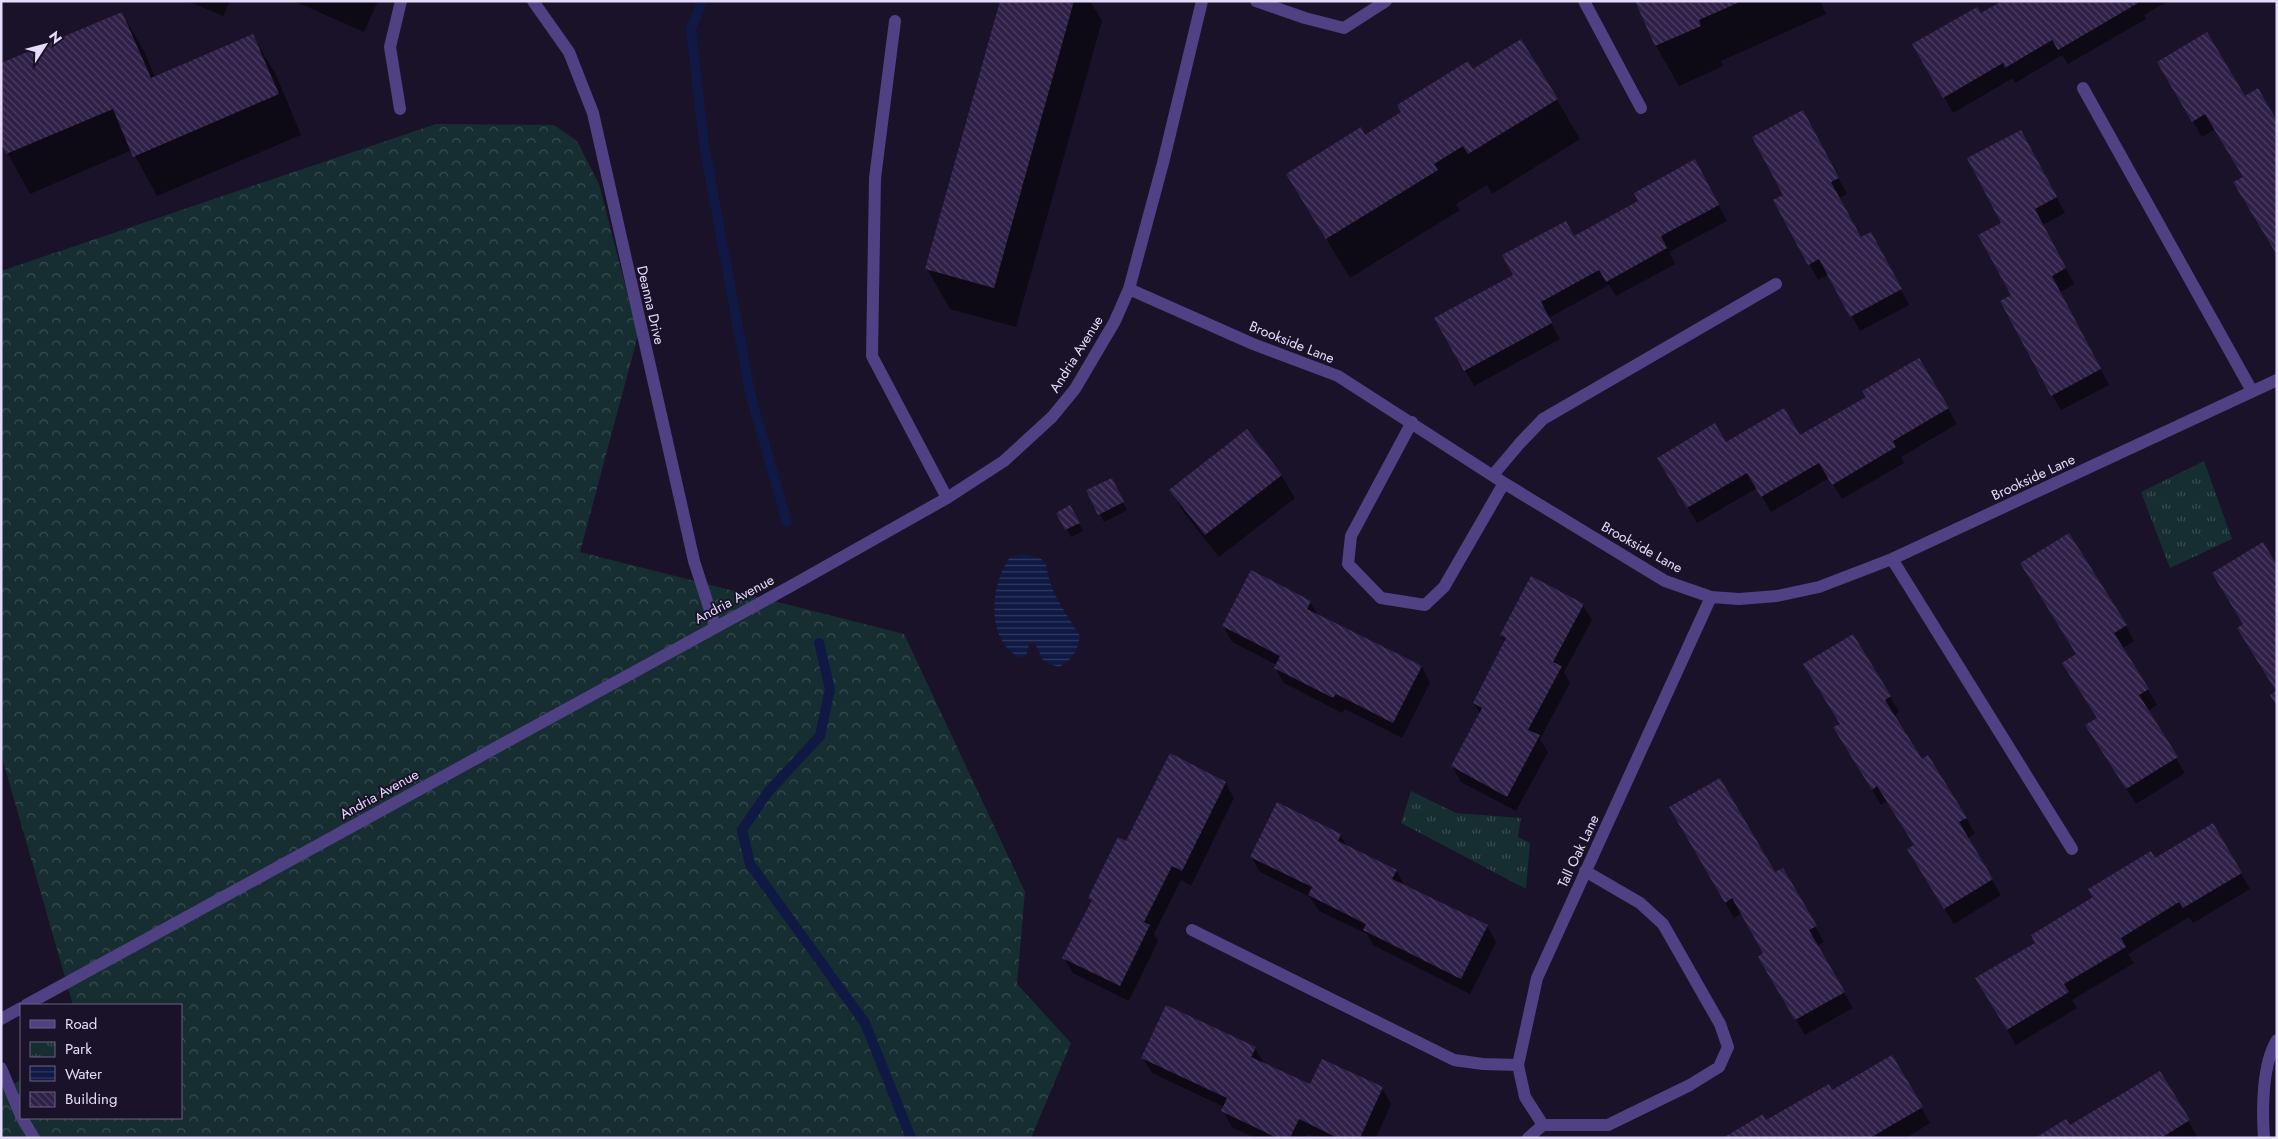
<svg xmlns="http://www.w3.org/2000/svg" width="2278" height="1139" viewBox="0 0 2278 1139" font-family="Jost,sans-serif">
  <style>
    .forest { fill: url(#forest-crowns) }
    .park { fill: url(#park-tufts) }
    .water { fill: url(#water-rules) }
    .shadow { fill: #0007 }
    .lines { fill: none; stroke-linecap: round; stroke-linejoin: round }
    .stream { stroke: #0f1944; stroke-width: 10 }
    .building { fill: url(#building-back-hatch) }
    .minor { stroke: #4f4183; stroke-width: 12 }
    .labels { text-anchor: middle; stroke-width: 4; stroke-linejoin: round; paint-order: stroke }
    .street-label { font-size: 14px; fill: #e5dcfc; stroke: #1a1228 }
  </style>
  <defs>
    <pattern id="forest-crowns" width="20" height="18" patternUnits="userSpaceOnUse" patternTransform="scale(1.25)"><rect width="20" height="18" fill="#162e32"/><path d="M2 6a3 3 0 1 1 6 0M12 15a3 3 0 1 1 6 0" fill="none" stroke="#384c51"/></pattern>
    <pattern id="park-tufts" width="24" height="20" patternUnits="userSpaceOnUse" patternTransform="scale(1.25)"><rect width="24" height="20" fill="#162e32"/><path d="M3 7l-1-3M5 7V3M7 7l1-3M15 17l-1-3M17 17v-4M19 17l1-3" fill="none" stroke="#384c51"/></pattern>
    <pattern id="water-rules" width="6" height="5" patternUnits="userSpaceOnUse" patternTransform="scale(1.25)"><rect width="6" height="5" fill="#0f1944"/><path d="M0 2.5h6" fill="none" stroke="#323a60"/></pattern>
    <pattern id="building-back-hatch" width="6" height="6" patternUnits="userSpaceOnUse" patternTransform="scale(1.25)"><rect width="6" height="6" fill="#2f2048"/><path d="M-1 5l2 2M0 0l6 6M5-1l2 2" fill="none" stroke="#4d4063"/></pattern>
  </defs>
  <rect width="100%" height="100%" fill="#1a1228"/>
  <path class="forest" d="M436,124L554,125L577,141L599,184L638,335L580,552L904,634L1025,892L1017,984L1071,1043L1031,1138H1V1090L21,1080V1118H181V1005H73L1,754V271Z"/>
  <path class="park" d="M2204,461L2232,539L2170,568L2141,492Z
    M1411,791L1456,813L1521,818L1518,837L1530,843L1526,889L1401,823Z"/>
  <path class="water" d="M1023,554L1038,557L1046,563C1049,592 1065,611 1080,636C1077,652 1073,659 1059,667C1033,659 1046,657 1033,642L1029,645L1026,656L1020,658C985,640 990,585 1010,557Z"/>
  <path class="shadow" d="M188,1H230L223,16Z
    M294,1H378L364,32Z
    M1001,1H1090L1102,21L1016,327L950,309L927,269Z
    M1636,1H1820L1826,14L1721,61L1723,66L1679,86L1656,46Z
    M2004,1H2168L2144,15L2146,19L2068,64L2062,55L2015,83L2013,78L1953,113L1914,44L1980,15Z
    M122,13L145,53L155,77L253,36L276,75L301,135L157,196L132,150L30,194L1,141Z
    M2158,62L2244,98V177L2215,129L2202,137Z
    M1473,71L1557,100L1580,139L1492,194L1487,185L1456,204L1460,210L1350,278L1287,174L1365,136Z
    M1811,127L1847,194L1839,198L1861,239L1880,249L1909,305L1860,331L1829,274L1818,280L1775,200L1785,196Z
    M2030,147L2065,213L2043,225L2074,284L2060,292L2109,385L2061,410L2052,395L2012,296L2002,224Z
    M1703,176L1727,221L1669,252L1675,264L1616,296L1609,285L1548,318L1560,339L1474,386L1436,318L1514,275L1574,238Z
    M1919,359L1957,424L1901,457L1904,463L1842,499L1829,478L1771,512L1757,488L1697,523L1659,458L1726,444L1800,437L1867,397Z
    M1281,475L1295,498L1219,557L1184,513L1171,490Z
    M1115,487L1127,510L1104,522L1088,491Z
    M1070,506L1083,531L1071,537L1058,513Z
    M1251,572L1310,602L1319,617L1422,667L1430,683L1402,738L1345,709L1342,713L1284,683L1275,668L1277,665L1232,642L1223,626Z
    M1583,605L1592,620L1564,672L1570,683L1540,739L1548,752L1516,811L1461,782L1452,766L1480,714L1474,703L1505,642L1501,635Z
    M2126,626L2134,641L2123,648L2157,705L2147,711L2185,773L2136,804L2096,741L2098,718L2064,663Z
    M1853,635L1899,712L1894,716L1921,760L1966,818L1975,834L1968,838L2001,895L1954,924L1918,865L1915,846L1887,801L1881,805L1844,743L1841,724Z
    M1225,782L1234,798L1191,886L1181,880L1154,934L1158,941L1129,1001L1073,973L1064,958L1092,902L1090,898L1126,843Z
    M1277,804L1340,835L1347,846L1396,870L1405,886L1487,926L1496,942L1470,994L1373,945L1367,934L1319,911L1310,897L1260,872L1251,856Z
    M1671,808L1775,874L1782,869L1824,942L1817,946L1853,1008L1805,1035L1760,957L1765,954L1742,913L1734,918Z
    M2212,825L2250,889L2193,923L2189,917L2128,954L2134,963L2072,1000L2077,1008L2016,1045L1977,979L2037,943Z
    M1255,1048L1264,1064L1311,1086L1323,1060L1382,1088L1391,1104L1376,1138H1315L1308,1134L1306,1138H1255L1232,1127L1223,1111L1224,1107L1152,1073L1143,1058Z
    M1892,1057L1930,1123L1906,1138H1725L1832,1091Z
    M2159,1073L2197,1136L2195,1138H2037L2069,1127Z"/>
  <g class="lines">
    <path class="stream" d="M702,1L691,29L704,144L750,393L787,522
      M819,643L830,689L820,736L768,792L742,830L750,864L865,1023L911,1138"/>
  </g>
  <path class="building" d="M1000,1H1074L994,288L925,269Z
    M1635,1H1742L1699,20L1701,26L1655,46Z
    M2002,1H2137L2138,3L2058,50L2052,40L2005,68L2003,63L1943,98L1912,44L1977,7L1981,13Z
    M122,12L151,78L253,34L279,94L133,157L113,109L6,154L1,144V63Z
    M2207,32L2245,96L2258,88L2277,121V255L2233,182L2243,177L2205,114L2192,122L2157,62Z
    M1521,39L1558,99L1468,154L1463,146L1434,164L1438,170L1326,239L1286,174L1361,127L1365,135L1401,112L1397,105L1468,61L1473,69Z
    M1803,110L1839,178L1831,182L1861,237L1871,232L1902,289L1850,317L1819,259L1808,265L1773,200L1783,195L1752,137Z
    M2021,130L2057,197L2035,209L2066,268L2052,276L2101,369L2051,396L2000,301L2011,295L1978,235L2001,223L1967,158Z
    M1695,159L1719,205L1661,236L1667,248L1606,282L1599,270L1541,302L1552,323L1464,371L1434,318L1513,275L1502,255L1566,221L1574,236L1638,201L1634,193Z
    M1919,358L1949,408L1893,441L1896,447L1832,485L1819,463L1761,497L1747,473L1687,508L1657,458L1715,423L1726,442L1784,408L1800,435L1866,397L1862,391Z
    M1247,429L1282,475L1205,535L1169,490Z
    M1112,478L1124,502L1098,515L1086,490Z
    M1070,505L1080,523L1065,530L1056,513Z
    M2069,533L2127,625L2114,633L2149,689L2139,695L2178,757L2126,789L2085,725L2097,718L2062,663L2076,654L2020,563Z
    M2263,542L2277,565V706L2270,695L2276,691L2237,628L2243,624L2212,573Z
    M1251,570L1311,601L1307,609L1422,666L1393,723L1336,694L1333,698L1274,668L1280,656L1222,626Z
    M1531,576L1584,604L1553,662L1562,666L1528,730L1540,735L1507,797L1451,766L1482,708L1473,703L1506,638L1500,635Z
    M1853,634L1891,696L1885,700L1922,759L1928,755L1967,818L1959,822L1993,879L1944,909L1907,849L1914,845L1877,786L1872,790L1833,727L1840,724L1803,664Z
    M1170,753L1226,782L1182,871L1172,866L1144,922L1150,925L1120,986L1062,958L1092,900L1088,898L1118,837L1126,841Z
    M1720,778L1775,872L1783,868L1817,926L1809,930L1845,992L1795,1020L1758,957L1763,953L1732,898L1725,903L1669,807Z
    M1277,802L1341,834L1338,841L1397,870L1392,879L1488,925L1461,979L1363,930L1366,924L1308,895L1312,887L1250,857Z
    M2213,823L2242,873L2183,908L2179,902L2121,938L2126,947L2064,984L2069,992L2007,1030L1975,978L2035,943L2031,935L2093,897L2088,889L2151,851L2155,858Z
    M1166,1005L1256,1047L1251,1057L1310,1084L1322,1059L1383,1087L1360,1138H1338L1299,1119L1290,1138H1277L1221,1111L1227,1098L1141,1058Z
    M1892,1055L1923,1107L1870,1138H1723L1763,1114L1766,1120L1829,1084L1832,1090Z
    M2160,1071L2190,1120L2161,1138H2035L2066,1119L2070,1125Z"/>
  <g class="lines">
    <path class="minor" d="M533,1L569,52L593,113L694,561L715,626
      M1256,1L1305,18L1344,28L1386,1
      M1584,1L1641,108
      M895,21L875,178L872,356L947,498
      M2083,88L2252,391
      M400,109L390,47L401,1
      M1129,289L1253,344L1338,376L1504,483L1665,581L1711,597L1739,599L1777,596L1819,587L1892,559L2277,380
      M1412,422L1351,536L1348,564L1381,598L1425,605L1444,587L1504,483
      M1493,475L1520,443L1543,419L1776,284
      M1892,559L2072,849
      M1192,930L1454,1060L1483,1064L1518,1065
      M26,1005L791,586L947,498L1004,461L1052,417L1075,389L1115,321L1129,289L1163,163L1202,1
      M1,1019L21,1008
      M1,1068L21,1116
      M22,1118L34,1138
      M1543,1125L1525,1097L1518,1065L1537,978L1711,597
      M1528,1138L1543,1125H1608L1690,1085L1719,1067L1728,1047L1720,1024L1663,924L1640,903L1585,871
      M2264,1138C2262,1110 2262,1064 2277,1040"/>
  </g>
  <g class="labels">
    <g class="street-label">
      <text transform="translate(651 305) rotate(77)" y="5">Deanna Drive</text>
      <text transform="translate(1292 342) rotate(22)" y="5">Brookside Lane</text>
      <text transform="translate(1076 354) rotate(-58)" y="5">Andria Avenue</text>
      <text transform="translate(2033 477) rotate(-25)" y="5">Brookside Lane</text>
      <text transform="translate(1642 547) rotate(29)" y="5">Brookside Lane</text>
      <text transform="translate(734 599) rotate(-28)" y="5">Andria Avenue</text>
      <text transform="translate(379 794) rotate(-29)" y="5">Andria Avenue</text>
      <text transform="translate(1578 851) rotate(-65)" y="5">Tall Oak Lane</text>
    </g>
  </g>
  <rect width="2278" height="1139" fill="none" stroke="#e5dcfc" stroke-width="5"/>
  <rect x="20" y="1004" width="162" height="115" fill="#1a1228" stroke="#6b637d"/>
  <rect x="30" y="1020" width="25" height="8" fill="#4f4183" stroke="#6b637d"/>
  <text x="65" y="1029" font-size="15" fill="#e5dcfc">Road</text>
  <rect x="30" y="1042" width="25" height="15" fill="url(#park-tufts)" stroke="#6b637d"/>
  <text x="65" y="1054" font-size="15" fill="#e5dcfc">Park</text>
  <rect x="30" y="1066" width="25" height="15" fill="url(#water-rules)" stroke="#6b637d"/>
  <text x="65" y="1079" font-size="15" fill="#e5dcfc">Water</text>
  <rect x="30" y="1092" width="25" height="15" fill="url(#building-back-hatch)" stroke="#6b637d"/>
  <text x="65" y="1104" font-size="15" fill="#e5dcfc">Building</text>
  <g transform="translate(45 45) rotate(54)" stroke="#1a1228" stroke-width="4" paint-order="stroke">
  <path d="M0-4L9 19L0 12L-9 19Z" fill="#e5dcfc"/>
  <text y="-8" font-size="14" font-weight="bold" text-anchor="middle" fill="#e5dcfc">N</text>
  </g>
</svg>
